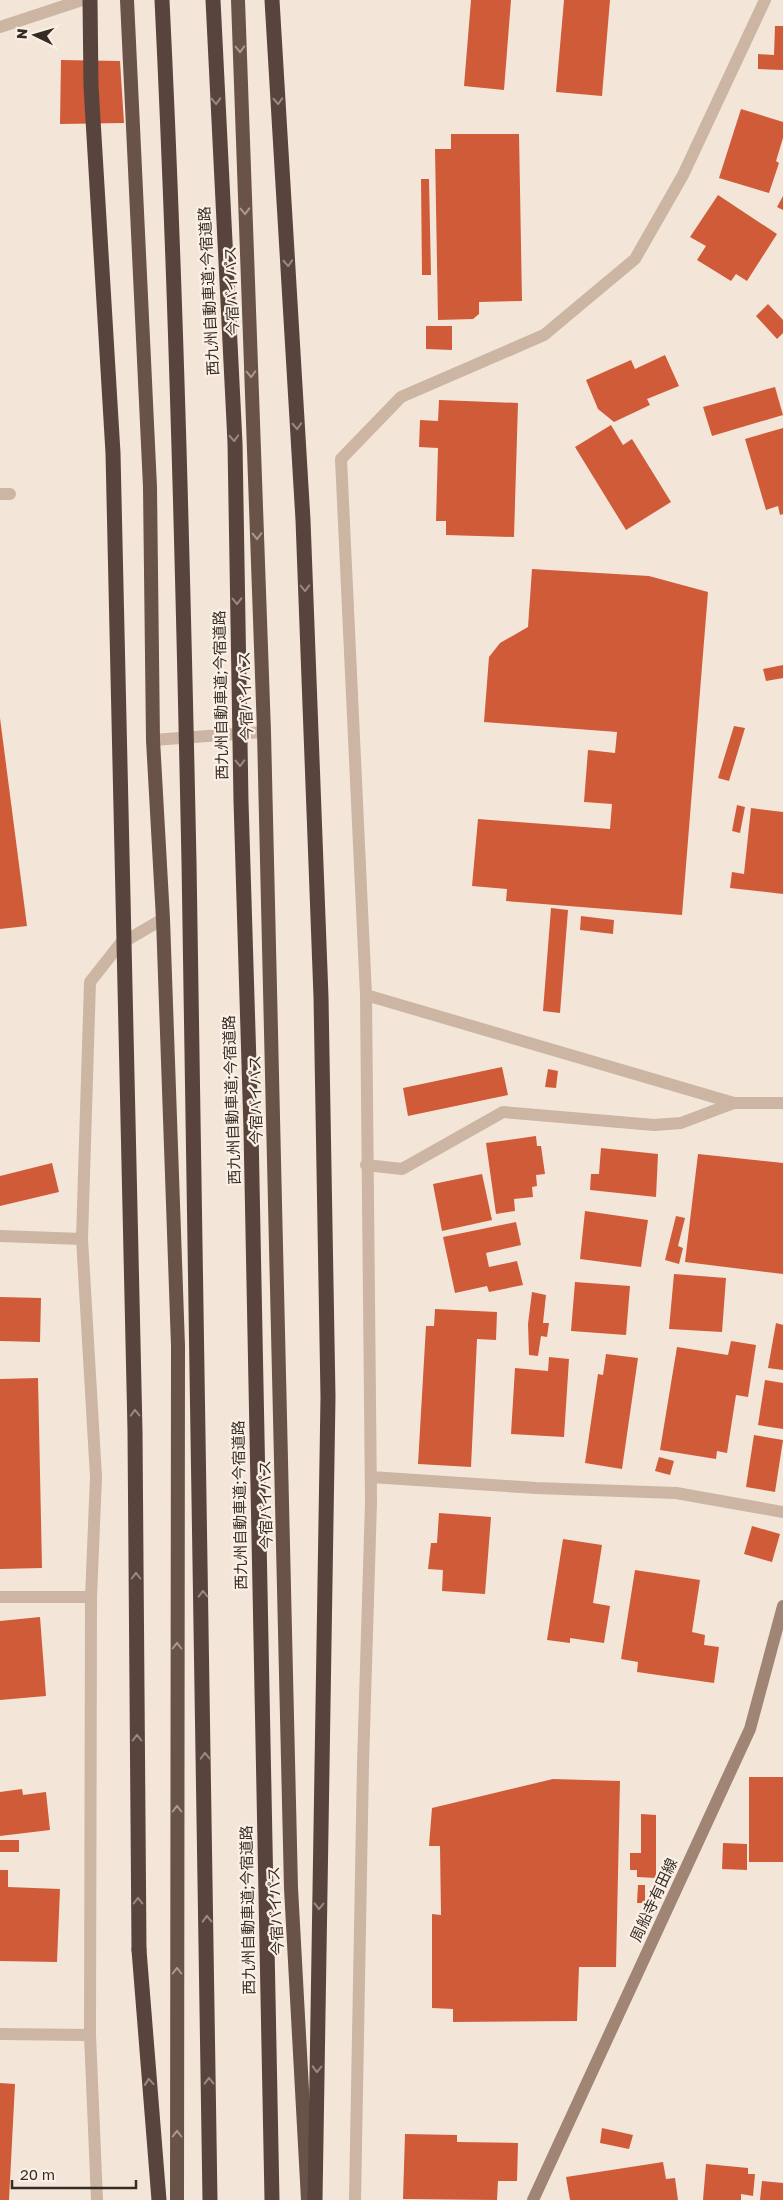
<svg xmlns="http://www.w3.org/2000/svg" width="783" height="2200" viewBox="0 0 783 2200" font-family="'Golos Text','Noto Sans JP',sans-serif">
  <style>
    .building { fill: #d05b39 }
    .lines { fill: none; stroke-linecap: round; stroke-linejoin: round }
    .minor { stroke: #ccb5a3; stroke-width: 12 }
    .tertiary { stroke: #ccb5a3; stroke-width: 12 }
    .secondary { stroke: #a08474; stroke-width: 12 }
    .trunk { stroke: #695248; stroke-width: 14 }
    .motorway { stroke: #58443c; stroke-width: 15 }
    .motorway-bridge { stroke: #58443c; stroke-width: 15 }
    .oneway { stroke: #ab998f }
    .oneway2 { stroke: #998980 }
    .labels { text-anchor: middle; stroke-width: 4.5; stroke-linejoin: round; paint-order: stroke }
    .street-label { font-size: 15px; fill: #372b26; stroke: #fbf0e5 }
  </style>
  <rect width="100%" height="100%" fill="#f3e6d8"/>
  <path class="building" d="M471,0H511L504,90L464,86Z
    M564,0H610L602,96L556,92Z
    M775,26H783V70L758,69V54L774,55Z
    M61,60L120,61L124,123L60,124Z
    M741,109L783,122V138L776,161L779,163L769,193L719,178Z
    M451,134H519L522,301L479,302V314L473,319L438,320L435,149H451Z
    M421,179H429L431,275H422Z
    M718,195L777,234L747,281L736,274L731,281L697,260L706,246L690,237Z
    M783,196V210L777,207Z
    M768,304L783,320V333L777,339L756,316Z
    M426,326H452V350L426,349Z
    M665,355L679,386L647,399L650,405L614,422L598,409L586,380L631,360L635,369Z
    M775,387L783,415L712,436L703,407Z
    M439,400L518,403L514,537L446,535V521H436L438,448L419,447L420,420L438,421Z
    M611,425L623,445L632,439L671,502L626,530L575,447Z
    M783,428V514L780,515L778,506L766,510L745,439Z
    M532,569L649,576L708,592L682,915L506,901L507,889L472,886L478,819L610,829L612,804L584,802L588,750L615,753L617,732L484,722L489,657L500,643L528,627Z
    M783,665V678L766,681L763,669Z
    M0,718L27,926L0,929Z
    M734,726L745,728L729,781L718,778Z
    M737,805L745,807L740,833L732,831Z
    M751,808L783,812V894L730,888L732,872L744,874Z
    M551,908L568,910L560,1013L543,1011Z
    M581,916L614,920L613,934L580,930Z
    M502,1067L508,1095L408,1116L403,1088Z
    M548,1069L558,1071L556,1088L545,1087Z
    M536,1136L537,1146H541L545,1174L536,1175L537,1186L532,1187L533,1197L514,1199L515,1211L496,1214L486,1143Z
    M601,1148L658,1154L656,1197L590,1190L591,1174H599Z
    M698,1154L783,1163V1274L685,1262Z
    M52,1163L59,1192L0,1206V1176Z
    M482,1174L492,1220L442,1231L433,1184Z
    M585,1211L648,1220L641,1267L580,1259Z
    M676,1216L685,1218L678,1246L683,1248L679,1264L665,1260Z
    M516,1222L521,1245L486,1253L489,1267L517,1261L523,1285L489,1292L487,1286L455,1293L443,1237Z
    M674,1274L726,1278L722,1332L669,1329Z
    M575,1282L630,1286L626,1335L571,1331Z
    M532,1292L546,1295L543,1323H549L547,1337L541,1336L538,1356L529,1355L528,1324Z
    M0,1297L41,1298L40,1342L0,1341Z
    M435,1309L497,1312L496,1340L477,1339L471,1467L418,1464L426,1326H434Z
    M776,1323L783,1325V1370L768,1368Z
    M731,1341L756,1345L748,1397L736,1395L727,1453L717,1451L716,1459L660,1450L677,1347L728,1355Z
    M606,1354L638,1358L622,1469L585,1463L598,1374L603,1375Z
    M549,1357L569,1359L564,1437L511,1434L515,1368L548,1371Z
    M38,1378L42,1568L0,1569V1379Z
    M765,1380L783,1383V1429L758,1425Z
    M754,1435L783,1440L775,1492L746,1487Z
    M659,1457L674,1461L670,1475L655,1471Z
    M439,1513L491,1517L485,1594L442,1591L443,1570L428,1569L431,1543H437Z
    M752,1526L780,1534L772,1562L744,1554Z
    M563,1539L602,1545L593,1603L610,1606L604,1643L570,1638V1643L547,1640Z
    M635,1570L700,1580L692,1632L705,1635L704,1645L719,1647L714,1683L637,1672L638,1662L621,1659Z
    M40,1617L46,1696L0,1700V1621Z
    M749,1777H783V1862H749Z
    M553,1779L620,1781L616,1967H579L577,2021L453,2022V2009L432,2008V1914L441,1915L440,1846H429L432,1808Z
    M22,1789L23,1795L46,1792L50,1830L0,1836V1792Z
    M641,1814L656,1815V1878L637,1877V1870H630V1853H641Z
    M0,1840H19V1852H0Z
    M723,1843L747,1844V1870L722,1869Z
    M0,1870H8V1887L60,1889L57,1962L0,1961Z
    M638,1885H645V1903H637Z
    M0,2083L15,2084L9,2200H0Z
    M602,2128L633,2135L629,2149L600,2143Z
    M405,2134L457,2135V2142L518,2143L517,2181H498L497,2200L403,2199Z
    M663,2162L666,2179L675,2178L678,2200H570L566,2177Z
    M706,2164L748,2168V2174H755L753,2196L741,2194V2200H703Z
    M762,2181L783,2183V2200H760Z"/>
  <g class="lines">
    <path class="minor" d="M0,494H10
      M153,740L264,732
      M366,995L734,1103H783
      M366,1165L402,1169L503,1112L654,1125L681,1123L734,1103
      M0,1236L82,1239
      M371,1477L536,1488L676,1493L783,1512
      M0,1597H91
      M0,2034L90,2035
      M97,2200L90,2035L91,1597L96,1477L82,1239L90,982L120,944L163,919
      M355,2200L363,1764L371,1502L366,995L341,459L401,397L544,335L635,259L683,175L765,0"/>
    <path class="tertiary" d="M0,27L82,0"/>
    <path class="secondary" d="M533,2200L750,1729L783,1606"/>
    <path class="trunk" d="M127,0L150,487L153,740L163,919L178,1346L177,2200
      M238,0L264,732L291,1888L308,2200"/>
    <path class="motorway" d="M272,0L303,520L321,997L328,1397L315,2200
      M139,1950L159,2200"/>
    <path class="motorway-bridge" d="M90,0L91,86L113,453L135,1431L139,1950
      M162,0C176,287 183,575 189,862C199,1308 205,1754 210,2200
      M213,0L235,443L241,801L251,1130L272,2200"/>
  </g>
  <defs><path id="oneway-chevron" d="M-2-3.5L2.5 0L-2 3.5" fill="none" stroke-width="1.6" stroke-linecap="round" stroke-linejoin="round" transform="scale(1.25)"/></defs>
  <g class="oneway">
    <use href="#oneway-chevron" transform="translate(240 49) rotate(88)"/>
    <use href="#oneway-chevron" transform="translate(245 211) rotate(88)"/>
    <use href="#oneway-chevron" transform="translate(251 374) rotate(88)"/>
    <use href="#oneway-chevron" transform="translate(257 536) rotate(88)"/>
    <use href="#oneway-chevron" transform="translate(177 1646) rotate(-90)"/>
    <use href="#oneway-chevron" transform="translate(177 1809) rotate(-90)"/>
    <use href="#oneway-chevron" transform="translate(177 1971) rotate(-90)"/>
    <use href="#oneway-chevron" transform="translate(177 2134) rotate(-90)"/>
  </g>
  <g class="oneway2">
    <use href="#oneway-chevron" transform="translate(216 101) rotate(88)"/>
    <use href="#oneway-chevron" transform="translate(278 101) rotate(87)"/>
    <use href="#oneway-chevron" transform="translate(288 263) rotate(87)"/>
    <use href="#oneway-chevron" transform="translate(297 426) rotate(87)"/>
    <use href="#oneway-chevron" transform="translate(234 438) rotate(87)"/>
    <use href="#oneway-chevron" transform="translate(305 588) rotate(88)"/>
    <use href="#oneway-chevron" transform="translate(237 601) rotate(89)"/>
    <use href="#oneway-chevron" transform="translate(240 763) rotate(89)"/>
    <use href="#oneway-chevron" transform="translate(135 1413) rotate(-91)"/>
    <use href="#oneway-chevron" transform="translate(136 1576) rotate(-90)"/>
    <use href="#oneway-chevron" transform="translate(203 1594) rotate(-91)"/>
    <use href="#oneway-chevron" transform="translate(137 1738) rotate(-90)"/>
    <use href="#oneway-chevron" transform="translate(205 1756) rotate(-91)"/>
    <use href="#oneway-chevron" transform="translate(138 1901) rotate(-90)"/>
    <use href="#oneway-chevron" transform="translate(319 1906) rotate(91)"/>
    <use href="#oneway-chevron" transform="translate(207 1919) rotate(-91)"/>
    <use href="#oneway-chevron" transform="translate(317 2069) rotate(91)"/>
    <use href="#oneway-chevron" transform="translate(209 2081) rotate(-91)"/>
    <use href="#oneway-chevron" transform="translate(149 2082) rotate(-95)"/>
  </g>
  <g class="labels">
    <g class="street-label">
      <text transform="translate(209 291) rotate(-93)" y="5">西九州自動車道;今宿道路</text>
      <text transform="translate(232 291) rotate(-92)" y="5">今宿バイパス</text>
      <text transform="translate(221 695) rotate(-91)" y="5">西九州自動車道;今宿道路</text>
      <text transform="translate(246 696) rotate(-92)" y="5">今宿バイパス</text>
      <text transform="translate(232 1100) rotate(-92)" y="5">西九州自動車道;今宿道路</text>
      <text transform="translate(256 1100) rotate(-91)" y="5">今宿バイパス</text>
      <text transform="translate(240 1505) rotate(-91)" y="5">西九州自動車道;今宿道路</text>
      <text transform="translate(266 1505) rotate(-91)" y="5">今宿バイパス</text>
      <text transform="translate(654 1900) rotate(-65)" y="5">周船寺有田線</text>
      <text transform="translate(248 1910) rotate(-91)" y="5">西九州自動車道;今宿道路</text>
      <text transform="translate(276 1911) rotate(-93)" y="5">今宿バイパス</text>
    </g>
  </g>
  <g transform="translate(35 35) rotate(275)" stroke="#fbf0e5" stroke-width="4" paint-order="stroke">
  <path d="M0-4L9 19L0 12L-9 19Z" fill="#372b26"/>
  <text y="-8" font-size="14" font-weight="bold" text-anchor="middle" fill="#372b26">N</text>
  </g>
  <path d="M12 2180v8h124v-8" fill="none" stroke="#372b26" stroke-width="2.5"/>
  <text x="20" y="2180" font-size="15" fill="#372b26" stroke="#fbf0e5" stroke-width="4" paint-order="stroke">20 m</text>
</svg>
